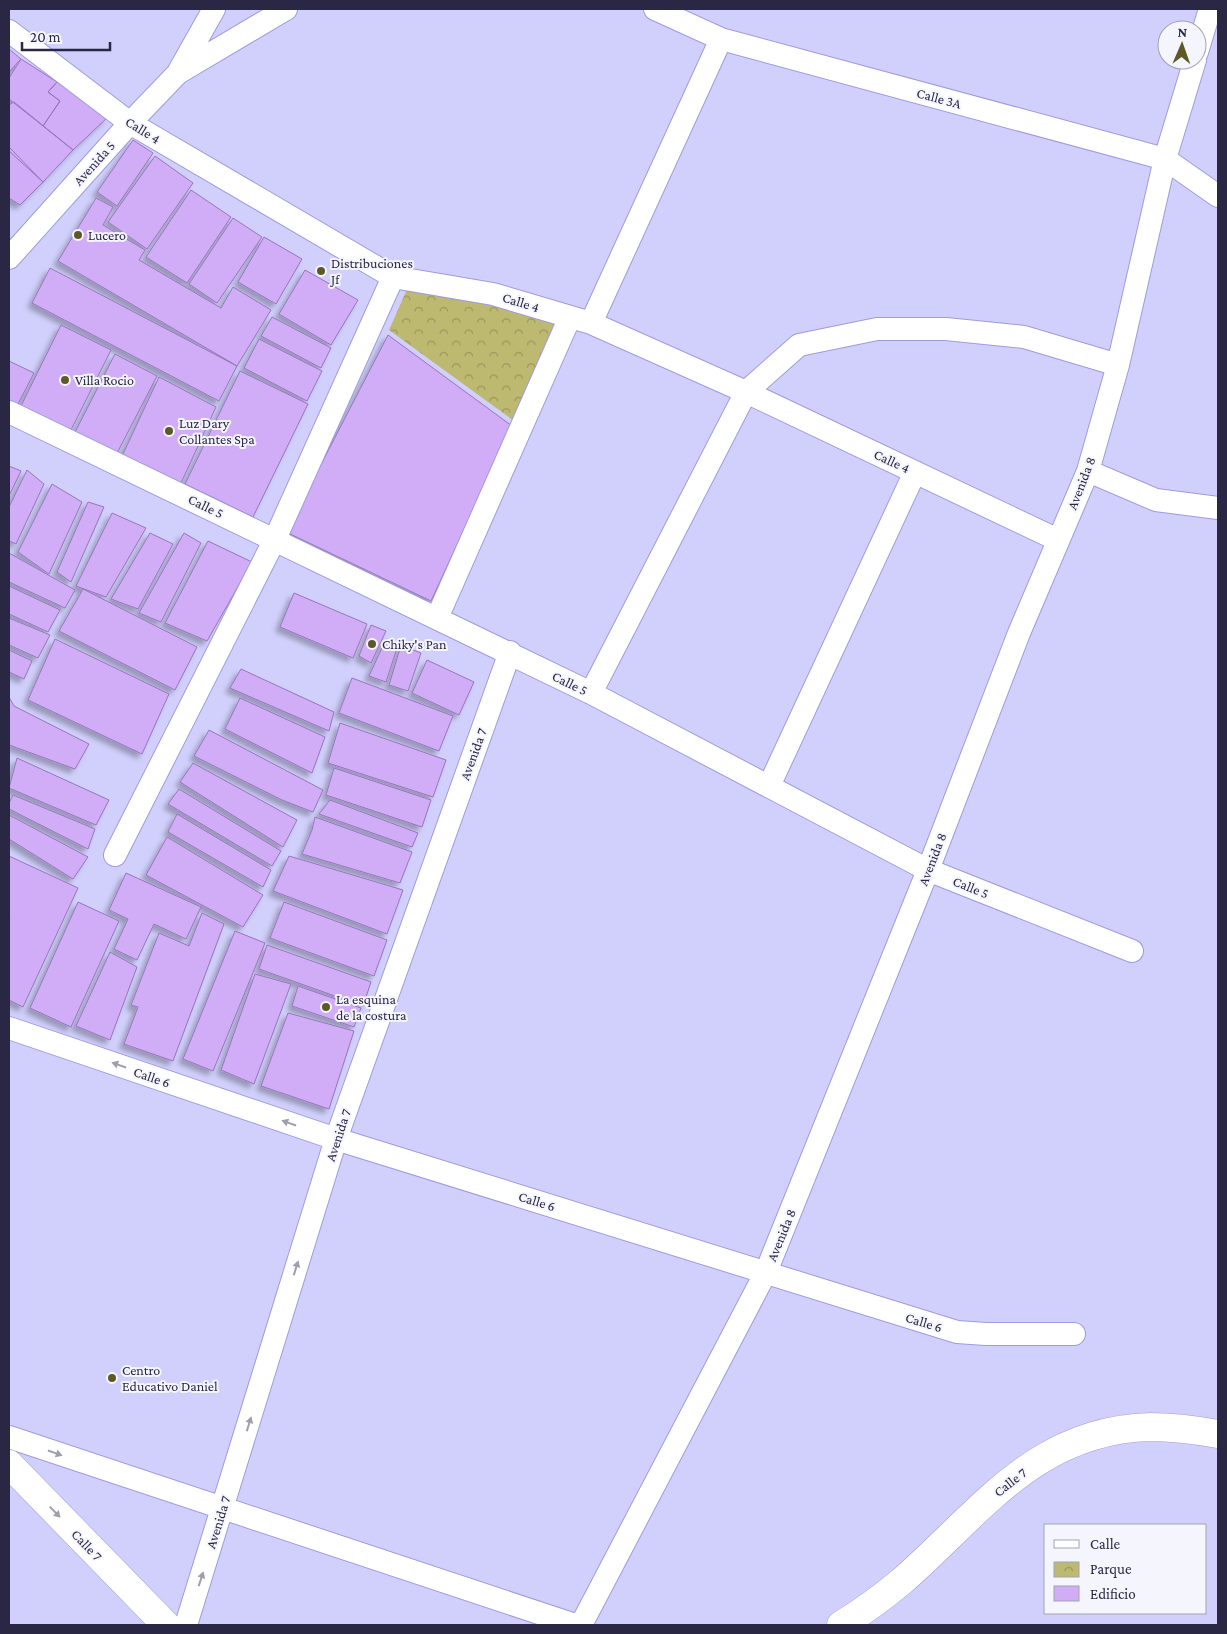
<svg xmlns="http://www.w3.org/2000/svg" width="1227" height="1634" viewBox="0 0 1227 1634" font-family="'Crimson Pro',serif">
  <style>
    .park { fill: url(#park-crowns) }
    .building { fill: #d1adf8; stroke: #9675b8; filter: url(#shadow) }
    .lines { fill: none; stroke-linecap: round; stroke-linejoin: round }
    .street-casing { stroke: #9e9ae2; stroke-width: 24 }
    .secondary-casing { stroke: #9e9ae2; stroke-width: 29 }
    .street { stroke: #fff; stroke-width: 22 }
    .secondary { stroke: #fff; stroke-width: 28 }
    .oneway { fill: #9f9eab }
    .poi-dot { fill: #5c5926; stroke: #f5f5fd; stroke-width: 2 }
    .labels { text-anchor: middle; stroke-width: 4; stroke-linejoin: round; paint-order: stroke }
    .street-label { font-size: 14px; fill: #292744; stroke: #f5f5fd }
    .poi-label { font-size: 14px; fill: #292744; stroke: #f5f5fd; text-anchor: start }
  </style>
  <defs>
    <pattern id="park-crowns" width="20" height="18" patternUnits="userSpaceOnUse" patternTransform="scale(1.25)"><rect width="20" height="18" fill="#bdb971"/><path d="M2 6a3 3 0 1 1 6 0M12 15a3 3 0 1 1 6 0" fill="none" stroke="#9a965e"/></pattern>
    <filter id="shadow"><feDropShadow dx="-4.5" dy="4.5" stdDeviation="2.5" flood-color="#0004"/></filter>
  </defs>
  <rect width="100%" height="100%" fill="#d1d0fd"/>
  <path class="park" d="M408,287L560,321L514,421L389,330Z"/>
  <path class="building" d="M9,49L21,59L9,72Z
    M21,59L57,82L48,92L60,101L43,126L9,99V78Z
    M57,82L108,117L73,150L43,126L60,101L48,92Z
    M14,102L73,150L43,182L9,151V105Z
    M133,140L153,153L117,206L97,192Z
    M9,147L43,182L20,205L9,198Z
    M155,156L193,183L147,249L108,222Z
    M191,190L231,217L187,283L146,257Z
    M96,198L113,207L103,225L145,250L139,260L221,308L233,287L271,310L237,366L58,261Z
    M233,218L262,237L217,303L189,284Z
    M264,237L302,259L276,304L238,282Z
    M50,268L237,366L219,401L32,303Z
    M305,270L358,300L331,345L279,314Z
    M272,317L331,348L321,368L261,336Z
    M61,325L111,350L69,434L19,410Z
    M388,335L512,426L431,601L286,532Z
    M259,339L322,371L307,401L244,368Z
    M115,354L157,376L115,457L73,436Z
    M9,361L34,373L17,406L9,402Z
    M240,371L308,404L253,517L185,484Z
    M159,377L216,407L181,483L122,456Z
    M9,466L21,471L9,496Z
    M27,470L44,484L16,544L9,541V507Z
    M52,484L82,502L49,574L18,552Z
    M88,502L104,507L71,582L57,572Z
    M112,513L146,528L106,597L76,586Z
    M150,533L173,544L138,609L111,599Z
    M184,533L201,543L161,622L139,613Z
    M208,541L252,562L207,641L165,623Z
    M9,553L75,590L65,608L9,582Z
    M9,586L60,610L48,632L9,614Z
    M83,589L197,647L175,690L59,631Z
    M294,593L367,624L353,658L280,627Z
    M9,618L50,635L38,658L9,645Z
    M371,625L386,631L371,663L359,656Z
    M55,639L169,694L142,754L28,700Z
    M386,639L398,645L386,682L369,676Z
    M401,645L421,653L408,691L389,685Z
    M9,650L32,661L24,679L9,672Z
    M427,660L474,682L459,715L412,693Z
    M241,669L334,712L329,731L230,688Z
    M352,678L453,716L439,751L339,713Z
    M9,697L14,706L89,744L75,769L9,745Z
    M240,698L325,737L312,773L225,729Z
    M340,723L446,760L433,797L328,763Z
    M209,730L323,790L313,812L282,800L194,756Z
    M17,758L109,800L96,825L9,788Z
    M193,763L297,820L283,847L180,782Z
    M334,768L431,800L422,827L326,795Z
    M179,789L281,851L272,866L168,804Z
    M13,795L95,829L88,849L9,809V803Z
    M330,800L418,833L412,847L319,814Z
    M177,814L271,870L263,887L168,832Z
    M9,815L88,857L73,879L9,839Z
    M315,817L412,852L400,883L302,854L312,830Z
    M167,837L263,895L243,927L146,875Z
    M9,856L78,888L23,1007L9,1000V921L10,918H9Z
    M289,856L403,890L387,934L273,891Z
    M126,873L201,907L186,939L154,924L137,960L114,949L128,919L109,910Z
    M78,902L119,921L71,1027L30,1008Z
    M284,902L387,940L374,976L270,938Z
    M202,913L224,924L173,1061L124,1044L138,1007L131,1005L159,933L189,946Z
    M235,931L265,943L213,1071L183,1059Z
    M267,945L371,982L363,1006L259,969Z
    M110,952L137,967L110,1040L76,1026Z
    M255,974L291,984L254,1084L221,1070Z
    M298,986L361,1008L354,1027L292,1006Z
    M288,1013L354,1031L329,1109L261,1086Z"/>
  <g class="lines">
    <defs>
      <path id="street" d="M655,9L721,39L1165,159L1218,196
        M9,31L130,123L393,277L493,294L591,323L746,392L1058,540
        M1197,52L1210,9
        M179,71L214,9
        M9,258L130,123L178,73L286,9
        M591,323L721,39
        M9,412L591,693L928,870L1132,951
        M1088,471L1156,500L1218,508
        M437,618L570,317
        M591,693L746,392L799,345L877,329H946L1024,337L1118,365
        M769,786L915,472
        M115,855L275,539L393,277
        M9,1028L336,1139L957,1332L986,1334H1074
        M9,1437L575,1625
        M186,1625L336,1139L510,652
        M581,1625L766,1272L928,870L1019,633L1088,471L1118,365L1165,159L1195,60"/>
      <path id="secondary" d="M9,1464L166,1625
        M841,1625C862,1612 883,1597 902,1581C980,1513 1035,1430 1150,1427C1173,1427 1196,1430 1218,1434"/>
    </defs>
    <use href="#street" class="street-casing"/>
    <use href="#secondary" class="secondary-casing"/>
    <use href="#street" class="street"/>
    <use href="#secondary" class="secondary"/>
  </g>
  <defs><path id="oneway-solid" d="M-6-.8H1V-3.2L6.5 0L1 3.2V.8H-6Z" transform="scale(1.25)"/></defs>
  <g class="oneway">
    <use href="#oneway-solid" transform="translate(119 1065) rotate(-161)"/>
    <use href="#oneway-solid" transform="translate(289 1123) rotate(-161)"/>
    <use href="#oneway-solid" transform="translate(296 1268) rotate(-73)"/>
    <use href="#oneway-solid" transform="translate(249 1424) rotate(-73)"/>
    <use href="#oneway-solid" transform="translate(55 1453) rotate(19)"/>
    <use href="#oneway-solid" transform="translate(55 1512) rotate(46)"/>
    <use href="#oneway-solid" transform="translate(201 1579) rotate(-72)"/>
  </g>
  <g class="poi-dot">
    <circle cx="78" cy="235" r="5"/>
    <circle cx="321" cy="271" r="5"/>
    <circle cx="65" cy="380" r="5"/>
    <circle cx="169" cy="431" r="5"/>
    <circle cx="372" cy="644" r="5"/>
    <circle cx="326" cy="1007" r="5"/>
    <circle cx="112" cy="1378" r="5"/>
  </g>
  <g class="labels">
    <g class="street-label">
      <text transform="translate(939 98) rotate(15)" y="5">Calle 3A</text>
      <text transform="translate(143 130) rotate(32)" y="5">Calle 4</text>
      <text transform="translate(94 163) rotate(-48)" y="5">Avenida 5</text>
      <text transform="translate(521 302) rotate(17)" y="5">Calle 4</text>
      <text transform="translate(892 461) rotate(25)" y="5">Calle 4</text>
      <text transform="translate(1081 483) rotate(-69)" y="5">Avenida 8</text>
      <text transform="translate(206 506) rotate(26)" y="5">Calle 5</text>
      <text transform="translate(570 683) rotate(26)" y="5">Calle 5</text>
      <text transform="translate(473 754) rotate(-70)" y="5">Avenida 7</text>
      <text transform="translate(932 859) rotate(-69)" y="5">Avenida 8</text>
      <text transform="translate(971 887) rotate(22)" y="5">Calle 5</text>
      <text transform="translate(152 1077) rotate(19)" y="5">Calle 6</text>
      <text transform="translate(338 1135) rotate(-72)" y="5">Avenida 7</text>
      <text transform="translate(537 1201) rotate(17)" y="5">Calle 6</text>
      <text transform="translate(781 1235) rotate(-68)" y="5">Avenida 8</text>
      <text transform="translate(924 1322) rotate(17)" y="5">Calle 6</text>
      <text transform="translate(1010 1482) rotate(-38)" y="5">Calle 7</text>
      <text transform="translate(218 1522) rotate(-73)" y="5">Avenida 7</text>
      <text transform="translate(87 1545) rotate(46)" y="5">Calle 7</text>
    </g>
    <g class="poi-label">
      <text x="88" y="240">Lucero</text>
      <text x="331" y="268">Distribuciones<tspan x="331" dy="16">Jf</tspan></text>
      <text x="75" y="385">Villa Rocio</text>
      <text x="179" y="428">Luz Dary<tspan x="179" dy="16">Collantes Spa</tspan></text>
      <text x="382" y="649">Chiky's Pan</text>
      <text x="336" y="1004">La esquina<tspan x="336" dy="16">de la costura</tspan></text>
      <text x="122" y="1375">Centro<tspan x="122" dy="16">Educativo Daniel</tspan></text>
    </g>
  </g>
  <rect width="1227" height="1634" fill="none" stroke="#292744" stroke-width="20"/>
  <rect x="1044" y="1524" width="162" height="90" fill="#f5f5fd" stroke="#a3a3b3"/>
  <rect x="1054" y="1540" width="25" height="8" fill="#ffffff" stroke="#a3a3b3"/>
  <text x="1090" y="1549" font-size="15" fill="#292744">Calle</text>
  <rect x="1054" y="1562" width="25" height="15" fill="url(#park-crowns)" stroke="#a3a3b3"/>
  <text x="1090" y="1574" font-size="15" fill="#292744">Parque</text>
  <rect x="1054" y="1586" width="25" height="15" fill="#d1adf8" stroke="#a3a3b3"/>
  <text x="1090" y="1599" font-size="15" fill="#292744">Edificio</text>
  <g transform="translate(1182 45) rotate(2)"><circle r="24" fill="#f5f5fd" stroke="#a3a3b3"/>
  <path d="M0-4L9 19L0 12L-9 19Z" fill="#5c5926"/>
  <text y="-8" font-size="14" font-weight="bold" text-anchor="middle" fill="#292744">N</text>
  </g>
  <path d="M22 42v8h88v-8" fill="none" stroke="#292744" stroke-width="2.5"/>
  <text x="30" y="42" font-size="15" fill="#292744" stroke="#f5f5fd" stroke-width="4" paint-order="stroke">20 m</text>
</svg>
